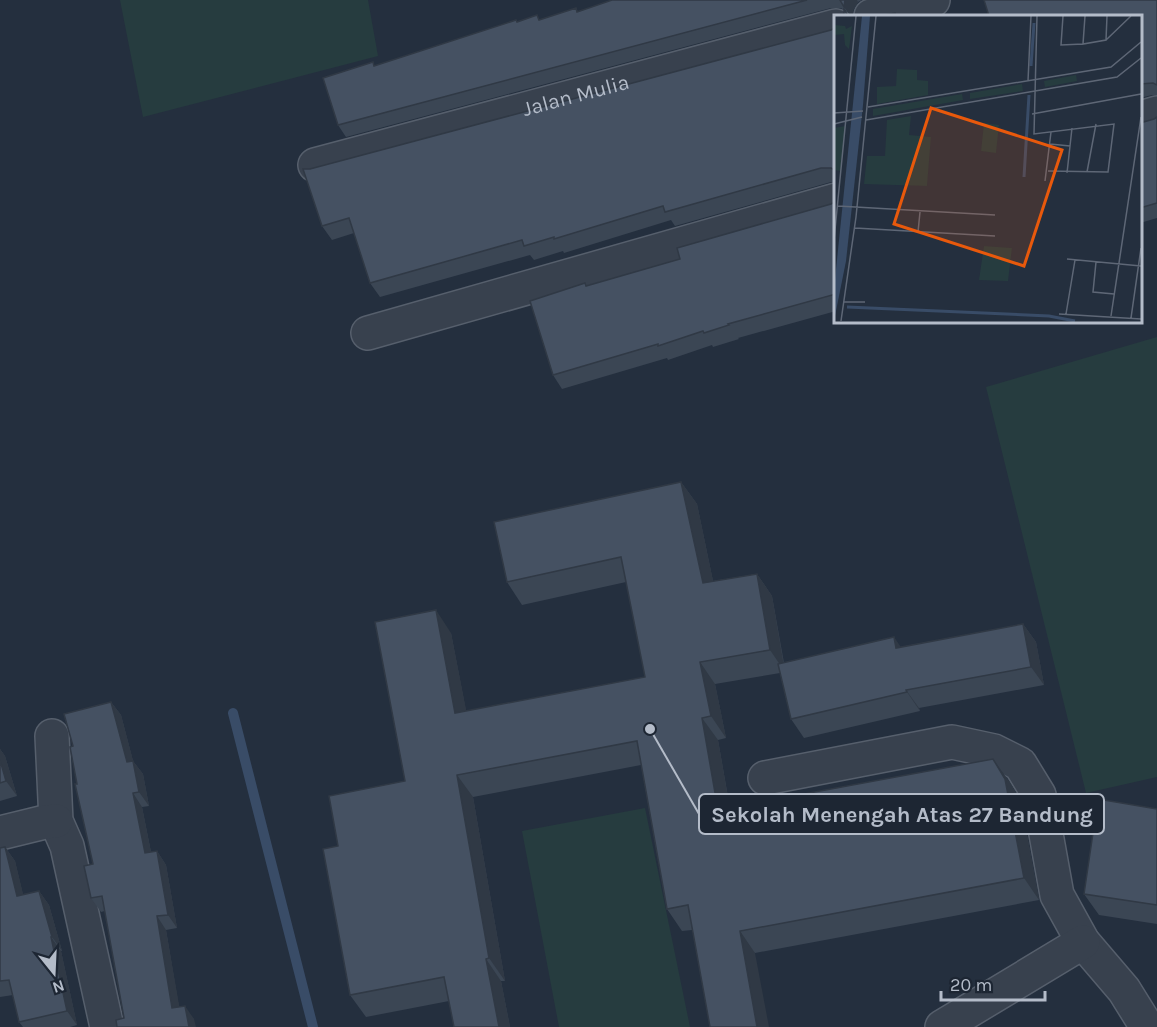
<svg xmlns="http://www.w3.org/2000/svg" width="1157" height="1027" viewBox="0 0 1157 1027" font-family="Karla,sans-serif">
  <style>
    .green { fill: #263c3f }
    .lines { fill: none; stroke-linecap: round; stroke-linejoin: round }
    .stream { stroke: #394c67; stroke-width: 10 }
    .minor-casing { stroke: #565f6c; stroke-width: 36 }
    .minor { stroke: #38414e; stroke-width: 33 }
    .wall { fill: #3b4654 }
    .shaded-wall { fill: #303945 }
    .building { fill: #455162; stroke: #303945; stroke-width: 1.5 }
    .labels { text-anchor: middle; stroke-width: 4.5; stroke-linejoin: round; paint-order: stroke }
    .street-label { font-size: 21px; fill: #b4bcc9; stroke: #1d2633 }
    .inset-river { fill: none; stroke: #394c67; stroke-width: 3 }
    .inset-road { fill: none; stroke: #5e6776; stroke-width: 1.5 }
    .view { fill: #e8590c; fill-opacity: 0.15; stroke: #e8590c; stroke-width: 3 }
    .inset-edge { fill: none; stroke: #b4bcc9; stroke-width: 3 }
    .leader { fill: none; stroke: #b4bcc9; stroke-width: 2 }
    .callout-dot { fill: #b4bcc9; stroke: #1d2633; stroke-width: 2 }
    .callout { fill: #1d2633; stroke: #b4bcc9; stroke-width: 2 }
    .callout-label { font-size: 22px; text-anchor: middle; font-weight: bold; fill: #b4bcc9 }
  </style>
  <rect width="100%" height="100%" fill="#242f3e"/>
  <path class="green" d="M120,0H368L378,56L143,117Z
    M1157,337V777L1086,793L986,387Z
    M645,808L690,1027H559L522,831Z"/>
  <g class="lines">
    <path class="stream" d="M233,713L313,1027"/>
    <defs>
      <g id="minor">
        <path d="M871,16L933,0"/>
        <path d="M1140,118L1157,113"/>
        <path id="s1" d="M315,165L836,26"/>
        <path d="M368,333L836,200"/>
        <path d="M52,736L56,821L67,846L107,1027"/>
        <path d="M765,778L952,742L994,751L1020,764L1039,795L1057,895L1083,942L1124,990L1147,1027"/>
        <path d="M0,833L45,822L56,821"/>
        <path d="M942,1027L1083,942"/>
      </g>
    </defs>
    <use href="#minor" class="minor-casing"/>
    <use href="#minor" class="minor"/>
  </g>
  <path class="wall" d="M612,0H862L858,2L853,10V16H851L848,12L845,10L844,16V10L841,8H831L346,137L338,125L375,66L516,20L518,22L540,20L576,8L578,12Z
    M1157,0V95H1152L1140,98V16Z
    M836,27V182H831L675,226L671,220L564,253L563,251L534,260L530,255L380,297L370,283L354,233L332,240L322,226L310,169L831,30Z
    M1157,117V218L1140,223V123L1154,119Z
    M836,201V311L738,338L739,339L713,347L712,345L668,360L667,358L562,389L553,375L587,285L680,259L831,204Z
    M681,482L697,504L713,581L757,574L772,596L784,663L900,647L1023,624L1036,642L1044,685L919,708L920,711L804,738L791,719L780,673L715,684L726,738L718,740L730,808L1009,781L1021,802L1039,900L755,953L692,930L682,931L667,909L641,765L473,797L505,981H501L510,1027H454L449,1001L366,1017L350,995L338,846L405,781L451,633L466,711L645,677L626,582L522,605L507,582Z
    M111,702L121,715L133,761L143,774L149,806L142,807L151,852L157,851L166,865L177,928L166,930L179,1007L194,1019L124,1018L105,911L101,912L91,898L93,864L77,784L73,746Z
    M0,749L5,756L17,796L0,801Z
    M1157,809V924L1099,915L1084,894Z
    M5,847L15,861L23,895L39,891L49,905L62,951H61L77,1025L70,1027H23L19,1022L13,995L0,997V848Z"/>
  <path class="shaded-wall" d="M845,0H857L858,2L853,10V16H851L844,7Z
    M681,482L697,504L718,605L703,583Z
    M757,574L772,596L785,672L770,650Z
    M436,610L451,633L471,735L455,713Z
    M1023,624L1036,642L1044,685L1031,667Z
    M894,637L907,656L896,648Z
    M700,662L715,684L726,738L711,716Z
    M906,690L919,708L920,711L907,692Z
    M111,702L121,715L135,768L133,761L143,774L149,806L139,792L127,762Z
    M702,718L718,740L734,832L718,810Z
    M0,749L5,756L17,796L6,781L0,760Z
    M993,759L1009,781L1021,802L1039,900L1024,878Z
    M457,775L473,797L505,981L489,958Z
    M133,793L142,807L154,867L145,853Z
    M5,847L15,861L27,910L17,896Z
    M157,851L166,865L177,928L168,915Z
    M39,891L49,905L62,951L52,937Z
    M157,916L166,930L182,1022L172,1008Z
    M740,931L755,953L769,1027H757Z
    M51,937L61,951L77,1025L67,1011Z
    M486,959L501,981L510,1027H499Z
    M185,1006L194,1019L196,1027H189Z"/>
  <path class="building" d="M612,0H807L338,125L323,78L373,62L374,66L516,20L517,22L537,15L539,20L576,8L577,12Z
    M840,0H845L844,7Z
    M984,0H1157V85L1153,83L1140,84V16H989Z
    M844,9L848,16H850H844Z
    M895,13L896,16H880Z
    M836,27V171L831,168H821L665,212L663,206L554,239V237L524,246L522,240L370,283L349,218L322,226L303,169H310L831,30Z
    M1157,117V203L1140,208V123L1154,119Z
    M836,201V294L728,324L729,325L704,333L703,331L658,346V344L553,375L530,301L585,283L586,286L680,259L677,248L831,204Z
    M681,482L703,583L757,574L770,650L700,662L711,716L702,718L718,810L993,759L1005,779L1024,878L740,931L757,1027H710L688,905L667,909L637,741L457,775L489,958L486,959L499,1027H454L444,977L350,995L323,849L338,846L329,796L405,781L375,622L436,610L455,713L645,677L621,557L507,582L494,522Z
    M1023,624L1031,667L906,690L907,692L791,719L778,664L894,637L896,648Z
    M111,702L127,762L133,761L139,792L133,793L145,853L157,851L168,915L157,916L172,1008L185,1006L189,1027H117L116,1020L124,1018L102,896L91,898L84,866L93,864L75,784H77L70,747L73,746L64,714Z
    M0,760L6,781L0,783Z
    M1098,799L1157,809V905L1084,894Z
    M5,847L17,896L39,891L52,937H51L67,1011L19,1022L9,980L0,981V848Z"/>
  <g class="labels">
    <g class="street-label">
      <text dy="7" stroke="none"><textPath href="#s1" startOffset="270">Jalan Mulia</textPath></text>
    </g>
  </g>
  <g transform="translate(834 15)">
    <rect width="308" height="308" fill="#242f3e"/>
    <path d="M0,10L11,11L12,14L18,11L15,34L11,30L10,19L0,20ZM63,54L83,55V65L94,66V80L43,89V72L62,71ZM242,60L243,66L211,72L210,66ZM188,69L189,76L136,84V78ZM128,79L129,85L39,101V94ZM77,101L75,120L97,122L93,171L30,169L33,141H51L53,105ZM150,108L165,110L162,138L147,136ZM11,111L7,156L0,155V113ZM150,231L178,233L174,266L145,265Z" fill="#263c3f"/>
    <path d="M28,1H36L29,90L12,246L0,306V274Z" fill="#394c67"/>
    <path class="inset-river" d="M197,51L200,8M190,162L195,80M13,292L215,301L241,306"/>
    <path class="inset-road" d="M203,1L200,119L280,109L274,157L214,156M229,1L227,30L249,29M251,1L249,29L272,25L273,1M272,25L297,1M194,66L197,1M34,92L277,52L307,27M0,98L29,96M198,99L307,79M32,105L283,62L307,43M0,109L28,102M216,129L236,131M253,157L262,109M233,158L238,113M211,166L217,117M4,191L161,200M21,213L161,221M84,217L86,197M0,225L22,1M233,244L307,251M262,247L259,277L280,279M10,287H31M225,299L307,304M232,299L241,245M277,301L307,102M297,303L307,233M7,306L22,202L42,1"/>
    <path class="view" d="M97,93L228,135L190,251L60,209Z"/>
    <rect width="308" height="308" class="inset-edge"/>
  </g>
  <path class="leader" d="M650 729L699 814"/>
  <circle class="callout-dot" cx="650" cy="729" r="6"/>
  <rect class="callout" x="699" y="794" width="405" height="40" rx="6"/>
  <g class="callout-label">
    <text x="902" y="822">Sekolah Menengah Atas 27 Bandung</text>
  </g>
  <g transform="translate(54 973) rotate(162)" stroke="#1d2633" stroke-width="4.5" paint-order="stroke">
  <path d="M0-4.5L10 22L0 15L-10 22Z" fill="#b4bcc9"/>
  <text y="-9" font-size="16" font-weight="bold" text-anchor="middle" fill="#b4bcc9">N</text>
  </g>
  <path d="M941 991v9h104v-9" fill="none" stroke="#b4bcc9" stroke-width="3"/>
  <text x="950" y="991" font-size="18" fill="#b4bcc9" stroke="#1d2633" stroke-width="4.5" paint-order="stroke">20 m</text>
</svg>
